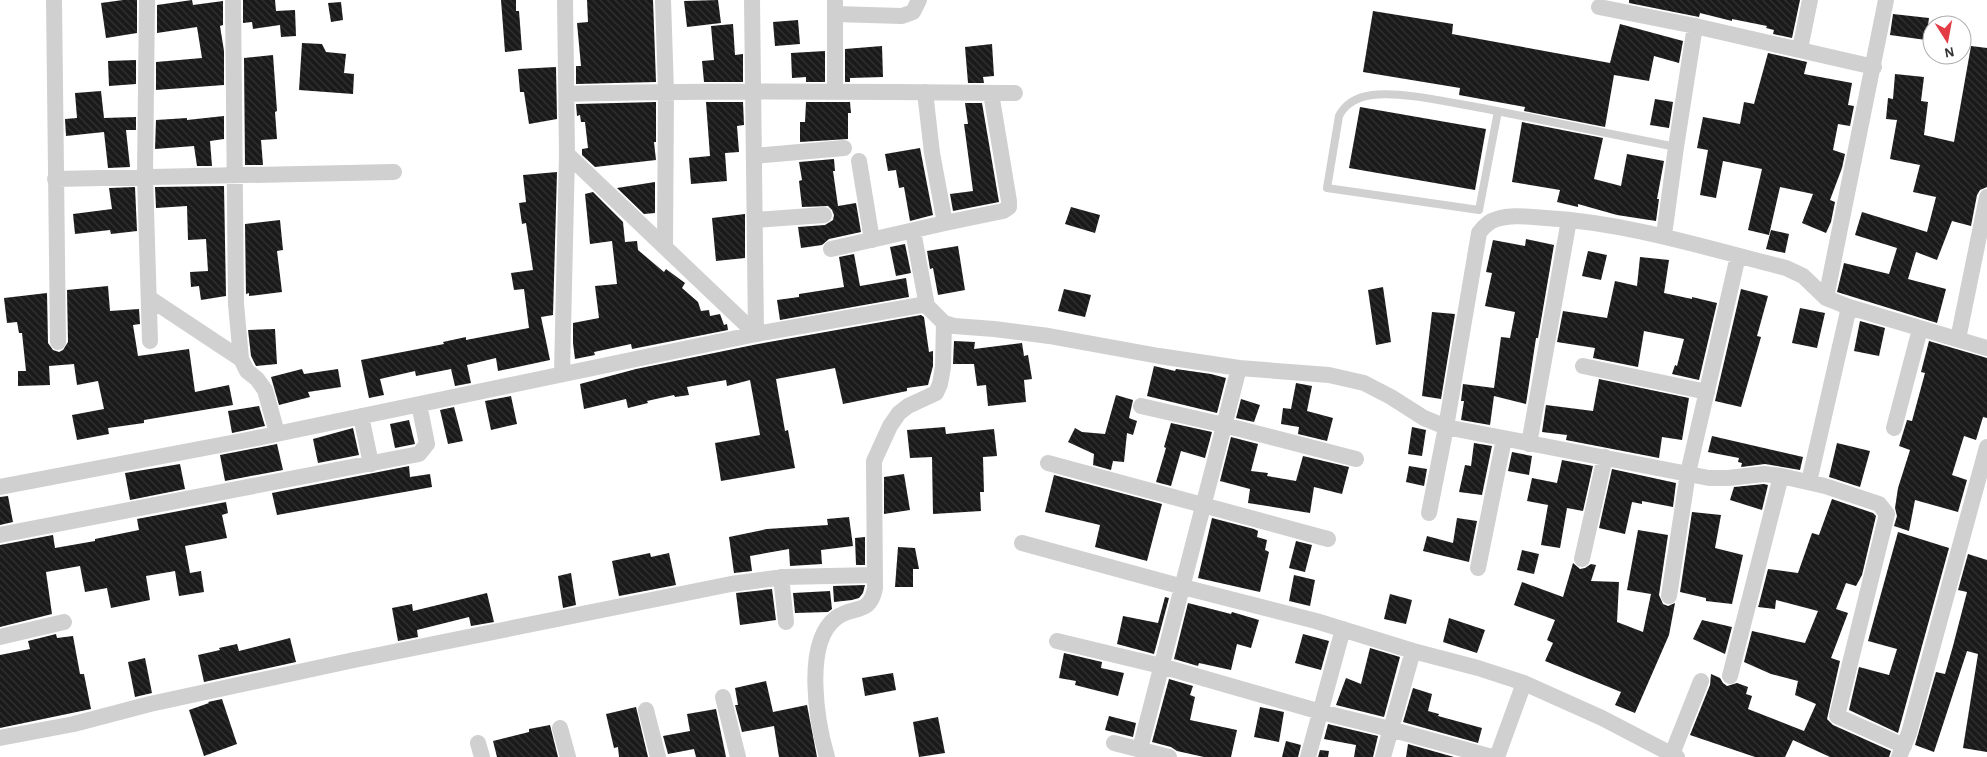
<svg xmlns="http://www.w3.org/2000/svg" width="1987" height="757" viewBox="0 0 1987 757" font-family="'Alegreya Sans',sans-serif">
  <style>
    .building { fill: url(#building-back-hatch) }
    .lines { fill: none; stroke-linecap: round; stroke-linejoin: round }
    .lane { stroke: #d0d0d0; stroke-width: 8 }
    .street { stroke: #d0d0d0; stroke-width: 16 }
  </style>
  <defs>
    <pattern id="building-back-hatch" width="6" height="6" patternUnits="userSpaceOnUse" patternTransform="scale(1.25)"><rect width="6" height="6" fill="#1a1a1a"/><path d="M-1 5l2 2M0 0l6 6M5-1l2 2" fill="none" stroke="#333"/></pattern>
  </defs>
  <rect width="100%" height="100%" fill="#fff"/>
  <path class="building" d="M123,0H137V33L106,38L101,3Z
    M192,0L193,5L223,1V25L220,26L224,51V85L156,90V62L202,58L197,27L157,33V5Z
    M243,0H275L276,11L295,10L296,36L281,37L280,25L253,29L252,22L243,23Z
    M501,0H516V11H519L522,50L505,52Z
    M587,0H653L656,82L576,84V66H581L577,23L588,22Z
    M718,0L721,23L687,27L684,1Z
    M1629,0H1800L1792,38L1773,34L1774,30L1766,28L1767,26L1732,19V21L1700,13L1699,17L1629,3Z
    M341,2L343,20L331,22L328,3Z
    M1373,11L1453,24L1452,34L1610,63L1620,24L1683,41L1679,63L1654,56L1649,81L1614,75L1605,127L1524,111L1525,107L1459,95L1460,88L1363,72Z
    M1893,14L1929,18L1926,40L1890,35Z
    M798,20L800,44L775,46L773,22Z
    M733,24L735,55L743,54V82H704L702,61L714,60L711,26Z
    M302,43L322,44L326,52L346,54L344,73L354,74L353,94L299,90Z
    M992,44L994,76L983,77L984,83H968L965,47Z
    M882,46L883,77L850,78V82H845V49Z
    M1971,46L1987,48V187L1980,190L1977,195L1971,226L1952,221L1937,260L1916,252L1908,279L1946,289L1937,323L1837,292L1844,263L1889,274L1897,248L1855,235L1862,212L1927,232L1936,197L1913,192L1920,165L1890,159L1897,120L1886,119L1888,98L1893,99L1895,74L1924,77L1921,101L1928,102L1924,135L1954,142Z
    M825,51V82H806V77L792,78L791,53Z
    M1768,53L1807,62L1804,74L1852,83L1848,105L1854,106L1850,126L1838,124L1833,150L1845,154L1842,168L1830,200L1835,202L1831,222L1826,233L1802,223L1813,194L1780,187L1769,235L1748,230L1762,169L1723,161L1716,198L1700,195L1708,150L1697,148L1703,117L1740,124L1744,102L1754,104Z
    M273,55L277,111L275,112L277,139L261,140L263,165H245L244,58Z
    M136,60V84L109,86L108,61Z
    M556,67L557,119L529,124L524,92H520L518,69Z
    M101,91L104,118L136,117V130H126L130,167L108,168L104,132L66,136L65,119L77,118L75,93Z
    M1655,99L1673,102L1669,128L1650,125Z
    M656,102V142H654L656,160L595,167L582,155V149L588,148L585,122H581L580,115L577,116L576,104Z
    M706,102H743L744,125L737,126L739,152L725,153L727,181L691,184L689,158L710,156Z
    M806,102H850L851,113H848V139L800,142V122H805Z
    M965,103H982L999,202L953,211L950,194L973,191L964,124H968Z
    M1360,107L1486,129L1475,190L1349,168Z
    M224,116V139L210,141L212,166H197L194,146L155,149L156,120L187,118V120Z
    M1522,122L1603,138L1594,179L1621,186L1627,154L1664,161L1657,199H1659L1656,221L1617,215L1578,204V207L1557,202L1560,190L1512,182Z
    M920,148L933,215L910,221L904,187L899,188L896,170L888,171L885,154Z
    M834,159L835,171H833L838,206L856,203L861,232L829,239L822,245L801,248L798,227L825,225L833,220L834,215L832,210L828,206L802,207L799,181L802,180L799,162Z
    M557,172L553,315L541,317L550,360L498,371L496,358L467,365L471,383L455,386L451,369L416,376L415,371L380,379L384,395L369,398L361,360L444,344L443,342L466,337V340L529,328L524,289L514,290L511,273L533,270L526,223L522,224L519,203L526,202L523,175Z
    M655,182V213L644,214L617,188Z
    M224,186L226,296L201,300L199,286L191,287L190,272L208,271L206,239L188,240L187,206L156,208L155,187Z
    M135,187L137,231L111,234L110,230L75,234L73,214L112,209L109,188Z
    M593,192L623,222L625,242L637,241L638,250L664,272L666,269L685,283L682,288L698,302L701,311L709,310L710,316L720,314L724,325L727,324L728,330L632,349L631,344L594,352L595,355L575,359L573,343V323L599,318L595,286L617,284L612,241L590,244L585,194Z
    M1071,207L1100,215L1095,233L1065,224Z
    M745,214V258L716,261L712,218Z
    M280,220L283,250L277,251L282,292L249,296V293L246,294L245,224Z
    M1771,230L1789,234L1785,253L1766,249Z
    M1526,239L1554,245L1538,338H1536L1526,404L1494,396L1490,425L1461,420L1464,401H1461L1463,384L1494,388L1501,337L1510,338L1515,312L1485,306L1492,273L1486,272L1493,240L1525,246Z
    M905,244L911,273L896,276L890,247Z
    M958,246L965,290L938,295L933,268L930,269L927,251Z
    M1588,251L1607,255L1601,280L1582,276Z
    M854,254L860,286L906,278L909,297L780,320L777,300L799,297V294L844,287L839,257Z
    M1640,257L1669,260L1664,293L1692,299V297L1717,303L1699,380L1672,374L1675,365L1677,366L1684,339L1644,331L1638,367L1593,358L1595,348L1557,342L1563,311L1607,318L1615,281L1637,286Z
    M108,286L110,311L139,309L140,324L133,325L138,356L189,349L195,392L229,385L233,405L144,420V423L108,428L109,434L77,440L72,415L104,409L98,381L77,385L74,364L49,366L50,385L18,386V371H26L22,333H19L17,322L7,323L4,298L47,293L48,343L53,350L59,352L63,350L68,342L67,290Z
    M1383,287L1391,342L1376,345L1368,290Z
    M1064,289L1091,295L1085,317L1058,311Z
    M1741,289L1768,296L1757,336L1761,337L1741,407L1715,401Z
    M1800,308L1825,313L1817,348L1792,343Z
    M1432,312L1455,314L1441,399L1422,396Z
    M921,315L924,317L929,352L933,351V366L928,385L907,388V391L843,404L835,368L776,379L785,431L788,430L795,468L721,481L715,443L760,435L750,380L727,386L726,380L687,387L689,395L675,397L674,395L647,401L648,403L628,408L626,399L584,409L580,384L636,369L758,344Z
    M1860,321L1885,328L1879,356L1854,351Z
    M275,329L277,364L256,366L251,356L248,330Z
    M954,341L975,342L974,349L1022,343L1024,356L1028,355L1032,379L1024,380L1026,402L988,406L986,385L977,386L974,364H953Z
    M1929,341L1987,358V418L1983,417L1976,440L1964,436L1952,475L1967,480L1958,512L1915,500L1909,531L1894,526L1897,516L1895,508L1898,488L1910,450L1899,446L1907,420L1912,421L1925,373L1921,372Z
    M1154,366L1175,371L1176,369L1211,374L1226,378L1217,413L1147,396Z
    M302,369L304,374L338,369L341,387L308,392L310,397L279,405L271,377Z
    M1599,379L1689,398L1682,440L1662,437L1659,458L1566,440L1567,435L1542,432L1546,405L1593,411Z
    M1296,383L1312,386L1307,411L1333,418L1327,441L1298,434L1299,427L1281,424L1283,408L1291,409Z
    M1116,395L1133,400L1129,418L1137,421L1133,435L1127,433L1124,462L1113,461L1111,470L1093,465L1094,454L1068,442L1075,428L1082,432L1105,434Z
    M511,396L517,424L491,430L485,401Z
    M1241,399L1260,405L1254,422L1236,418Z
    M259,406L265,426L232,433L228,411Z
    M454,407L463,441L448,444L440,410Z
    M409,420L415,444L395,448L390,424Z
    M1171,423L1212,432L1205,458L1181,451L1171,486L1156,482L1166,448L1164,447Z
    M945,427L946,434L994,429L997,456L983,457L984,492H980L981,511L933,514L932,457L910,458L907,430Z
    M1412,427L1426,430L1422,456L1408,454Z
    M353,428L359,455L318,463L313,439Z
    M1712,436L1803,457L1800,470L1765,464L1741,467L1742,463L1738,462L1739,458L1708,452Z
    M1231,437L1258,444L1251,471L1268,473L1267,476L1296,481L1303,456L1349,467L1342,494L1314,487L1310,513L1248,503L1250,489L1220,481Z
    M1474,443L1492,446L1482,495L1459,492L1465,465L1471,466Z
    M1837,443L1870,451L1860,487L1829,477Z
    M277,444L283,470L225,481L220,455Z
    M1512,452L1532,456L1529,475L1508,471Z
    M1562,460L1593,466L1583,511L1567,508L1560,548L1541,545L1548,505L1527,501L1532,478L1557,483Z
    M180,464L185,489L130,500L125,473Z
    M409,466L410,477L430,474L432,487L277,515L272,493Z
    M1409,466L1427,469L1424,486L1406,482Z
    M1612,469L1676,483L1673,507L1642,501V504L1632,502L1625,534L1599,528Z
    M904,474L910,510L884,514V477Z
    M1054,475L1162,504L1147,561L1095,547L1100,525L1045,512Z
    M1764,484L1768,485L1762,510L1730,500L1734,487Z
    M8,496L13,522L0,525V497Z
    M1832,499L1873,513L1876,516L1862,575L1856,586L1846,583L1836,609L1848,613L1831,658L1840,661L1827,719L1833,725L1891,751L1889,757H1830L1793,740L1785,757H1755L1690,735L1710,685L1711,674L1720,678L1723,683L1727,686L1737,683L1748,687L1746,694L1752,696L1748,709L1804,731L1816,704L1795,695L1798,681L1771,674L1744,662L1752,631L1805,643L1818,611L1776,600L1775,609L1758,607L1759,604L1768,569L1798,573L1812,533L1819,535Z
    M226,502L228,513L222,515L227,538L185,546L190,573L201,571L204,592L179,596L175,571L146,576L150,600L111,608L107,588L85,592L80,566L46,572L52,614L0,627V545L53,535L55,548L95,541V539L139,530L137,519Z
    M1692,512L1721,515L1715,548L1743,555L1732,604L1706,601V598L1680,592Z
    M849,517L853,546L821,550L822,564L790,566L789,549L750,556L752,571L734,573L729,537L767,529L828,525L827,519Z
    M1212,518L1254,529L1258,531L1257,537L1267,540L1265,550L1269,552L1260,592L1198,578Z
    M1457,518L1477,521L1469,562L1423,551L1427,536L1453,543Z
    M1638,530L1668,535L1659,595L1663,604L1668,606L1675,603L1669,635L1635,713L1615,705L1621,692L1545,661L1553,643L1547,640L1555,620L1514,605L1522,582L1563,597L1573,563L1580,569L1585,568L1591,564L1596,565L1591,581L1619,582L1617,622L1643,632L1651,594L1627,590Z
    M1898,532L1949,548L1898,733L1849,710L1859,667L1889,675L1897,649L1868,641Z
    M865,537V565H856L855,538Z
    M1296,541L1312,545L1305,572L1289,568Z
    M898,547L915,548L919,569H913V587H895Z
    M1522,550L1539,554L1534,574L1517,570Z
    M650,553L651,557L669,553L676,585L619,596L612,561Z
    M1968,554L1987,560V752L1963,748L1978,654L1967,651L1934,752L1915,745L1936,672L1945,674L1953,646L1967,592L1958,590Z
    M571,573L576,605L563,608L558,576Z
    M1294,575L1315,580L1310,606L1289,601Z
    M865,585L863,593L859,598L852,600L834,602L833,586Z
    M772,589L776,620L740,625L736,593Z
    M830,591L832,609L828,612L795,613L793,593Z
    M487,593L494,622L471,626L469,617L417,630L418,637L398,641L392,608L412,604L413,611Z
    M1390,594L1412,600L1406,624L1384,619Z
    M1165,597L1169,598L1154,654L1117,644L1123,616L1158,623Z
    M1188,603L1231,614L1232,612L1259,620L1251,648L1237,644L1231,670L1199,663L1198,666L1174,659Z
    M1449,618L1485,630L1477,653L1443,642Z
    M1702,620L1732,627L1725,654L1693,639Z
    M56,634L57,638L73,636L80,674H84L91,709L0,728V655L30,649L28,641Z
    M1303,634L1329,641L1321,670L1295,663Z
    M290,638L296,662L204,682L198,655L220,650L219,648L237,644L239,651Z
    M1370,648L1400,657L1384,717L1336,705L1346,678L1361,684Z
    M1064,653L1102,662L1101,668L1124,673L1118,696L1075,685L1076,681L1059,678Z
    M145,658L152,693L135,697L128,662Z
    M893,673L896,690L865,696L862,678Z
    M1169,679L1193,686L1190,695L1195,697L1190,720L1237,730L1231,757H1204L1177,751L1171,747L1152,742Z
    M766,681L773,712L807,705L817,757H779L774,726L742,732L735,705H738L735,688Z
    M1413,688L1432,694L1428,711L1439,714L1438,716L1482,728L1478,743L1403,722Z
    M222,699L237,744L204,756L189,710L209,703L208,702Z
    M636,707L648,757H619L618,747L614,748L606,714Z
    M1260,707L1284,712L1279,742L1254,737Z
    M716,709L726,757H696L694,749L668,754L663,736L690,731L687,714Z
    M1109,716L1136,723L1133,737L1105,730Z
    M938,717L945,753L919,757L913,722Z
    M1328,724L1378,736L1373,757H1354L1356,745L1324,739Z
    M550,725L558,757H497L493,741L529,732V729Z
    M1286,741L1301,745L1298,757H1282Z
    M1408,744L1454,757H1406Z
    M1320,750L1329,751L1328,757H1318Z"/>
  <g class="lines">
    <path class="lane" d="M1498,111L1479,210L1327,188L1339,116C1346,102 1358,97 1372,95C1401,91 1452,103 1482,108C1546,121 1611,134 1676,147"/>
    <path class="street" d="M54,0L58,342
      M147,0L145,176L150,341
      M233,0L236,304L241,359L247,371L257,379L265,390L277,433
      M663,0L666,91L665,247
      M752,0L756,334
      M1599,7L1695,26L1874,67
      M835,14L902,16L913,12L919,0
      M1800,49L1810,0
      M835,91V0
      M567,94C716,90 865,92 1015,93
      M567,154L756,334
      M754,156L844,148
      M859,161L872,240
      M55,179L394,172
      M755,220L824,215
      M945,223L1003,211L1009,207V201L991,93
      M913,231L927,306
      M1664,235L1676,147L1695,26
      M831,249L945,223L932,153L925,92
      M149,298L241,359
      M1826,298L1886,0
      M1958,339L1987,197
      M1583,366L1707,392
      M562,374L567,154L565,0
      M1141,406L1224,425L1356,459
      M361,416L371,464
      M1894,428L1920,329
      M1529,444L1569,220
      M1048,463L1328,539
      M1809,482L1849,307
      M0,487L252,439L756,334L921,305L927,306L944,323L954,326L994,329L1049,336L1159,356L1239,368L1329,375L1364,383L1391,397L1424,418L1446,427L1709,478H1728L1764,474L1781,476L1825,486L1879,504L1887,514L1837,716L1904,746
      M1429,513L1446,427L1479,233C1484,226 1489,221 1497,219C1512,214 1530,217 1546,218C1629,223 1706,248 1786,268L1803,276L1826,298L1849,307L1987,348
      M0,535L419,454L427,444L419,404
      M1022,543L1183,587L1316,621L1413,651L1478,668L1524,683L1602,718L1677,757
      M1582,559L1605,457
      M1478,568L1504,439
      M781,577L786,622
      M1669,596L1688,473L1738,256
      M0,637L64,622
      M1057,641L1161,666L1321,712L1390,729L1492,757
      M1730,676L1781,476
      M723,697L738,757
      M646,710L658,757
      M560,728L568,757
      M0,738L74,724L150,704L354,660L731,584L784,577L875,575
      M478,743L482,757
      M1114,743L1169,757
      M1140,749L1239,368
      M1672,754L1701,681
      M827,757C817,723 803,643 836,618C853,605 870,616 875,588L874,461L890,426L899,413L908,406L936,393L940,384L943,367L944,323
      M1308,757L1343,629
      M1383,757L1413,651
      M1497,757L1524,683
      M1899,757L1909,733L1987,447"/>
  </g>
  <g transform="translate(1947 40) rotate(169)"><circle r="24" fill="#ffffff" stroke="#adadad"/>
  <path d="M0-4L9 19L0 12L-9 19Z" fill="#e33c45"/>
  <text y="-8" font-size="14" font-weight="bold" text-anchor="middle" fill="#333333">N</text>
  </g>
</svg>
